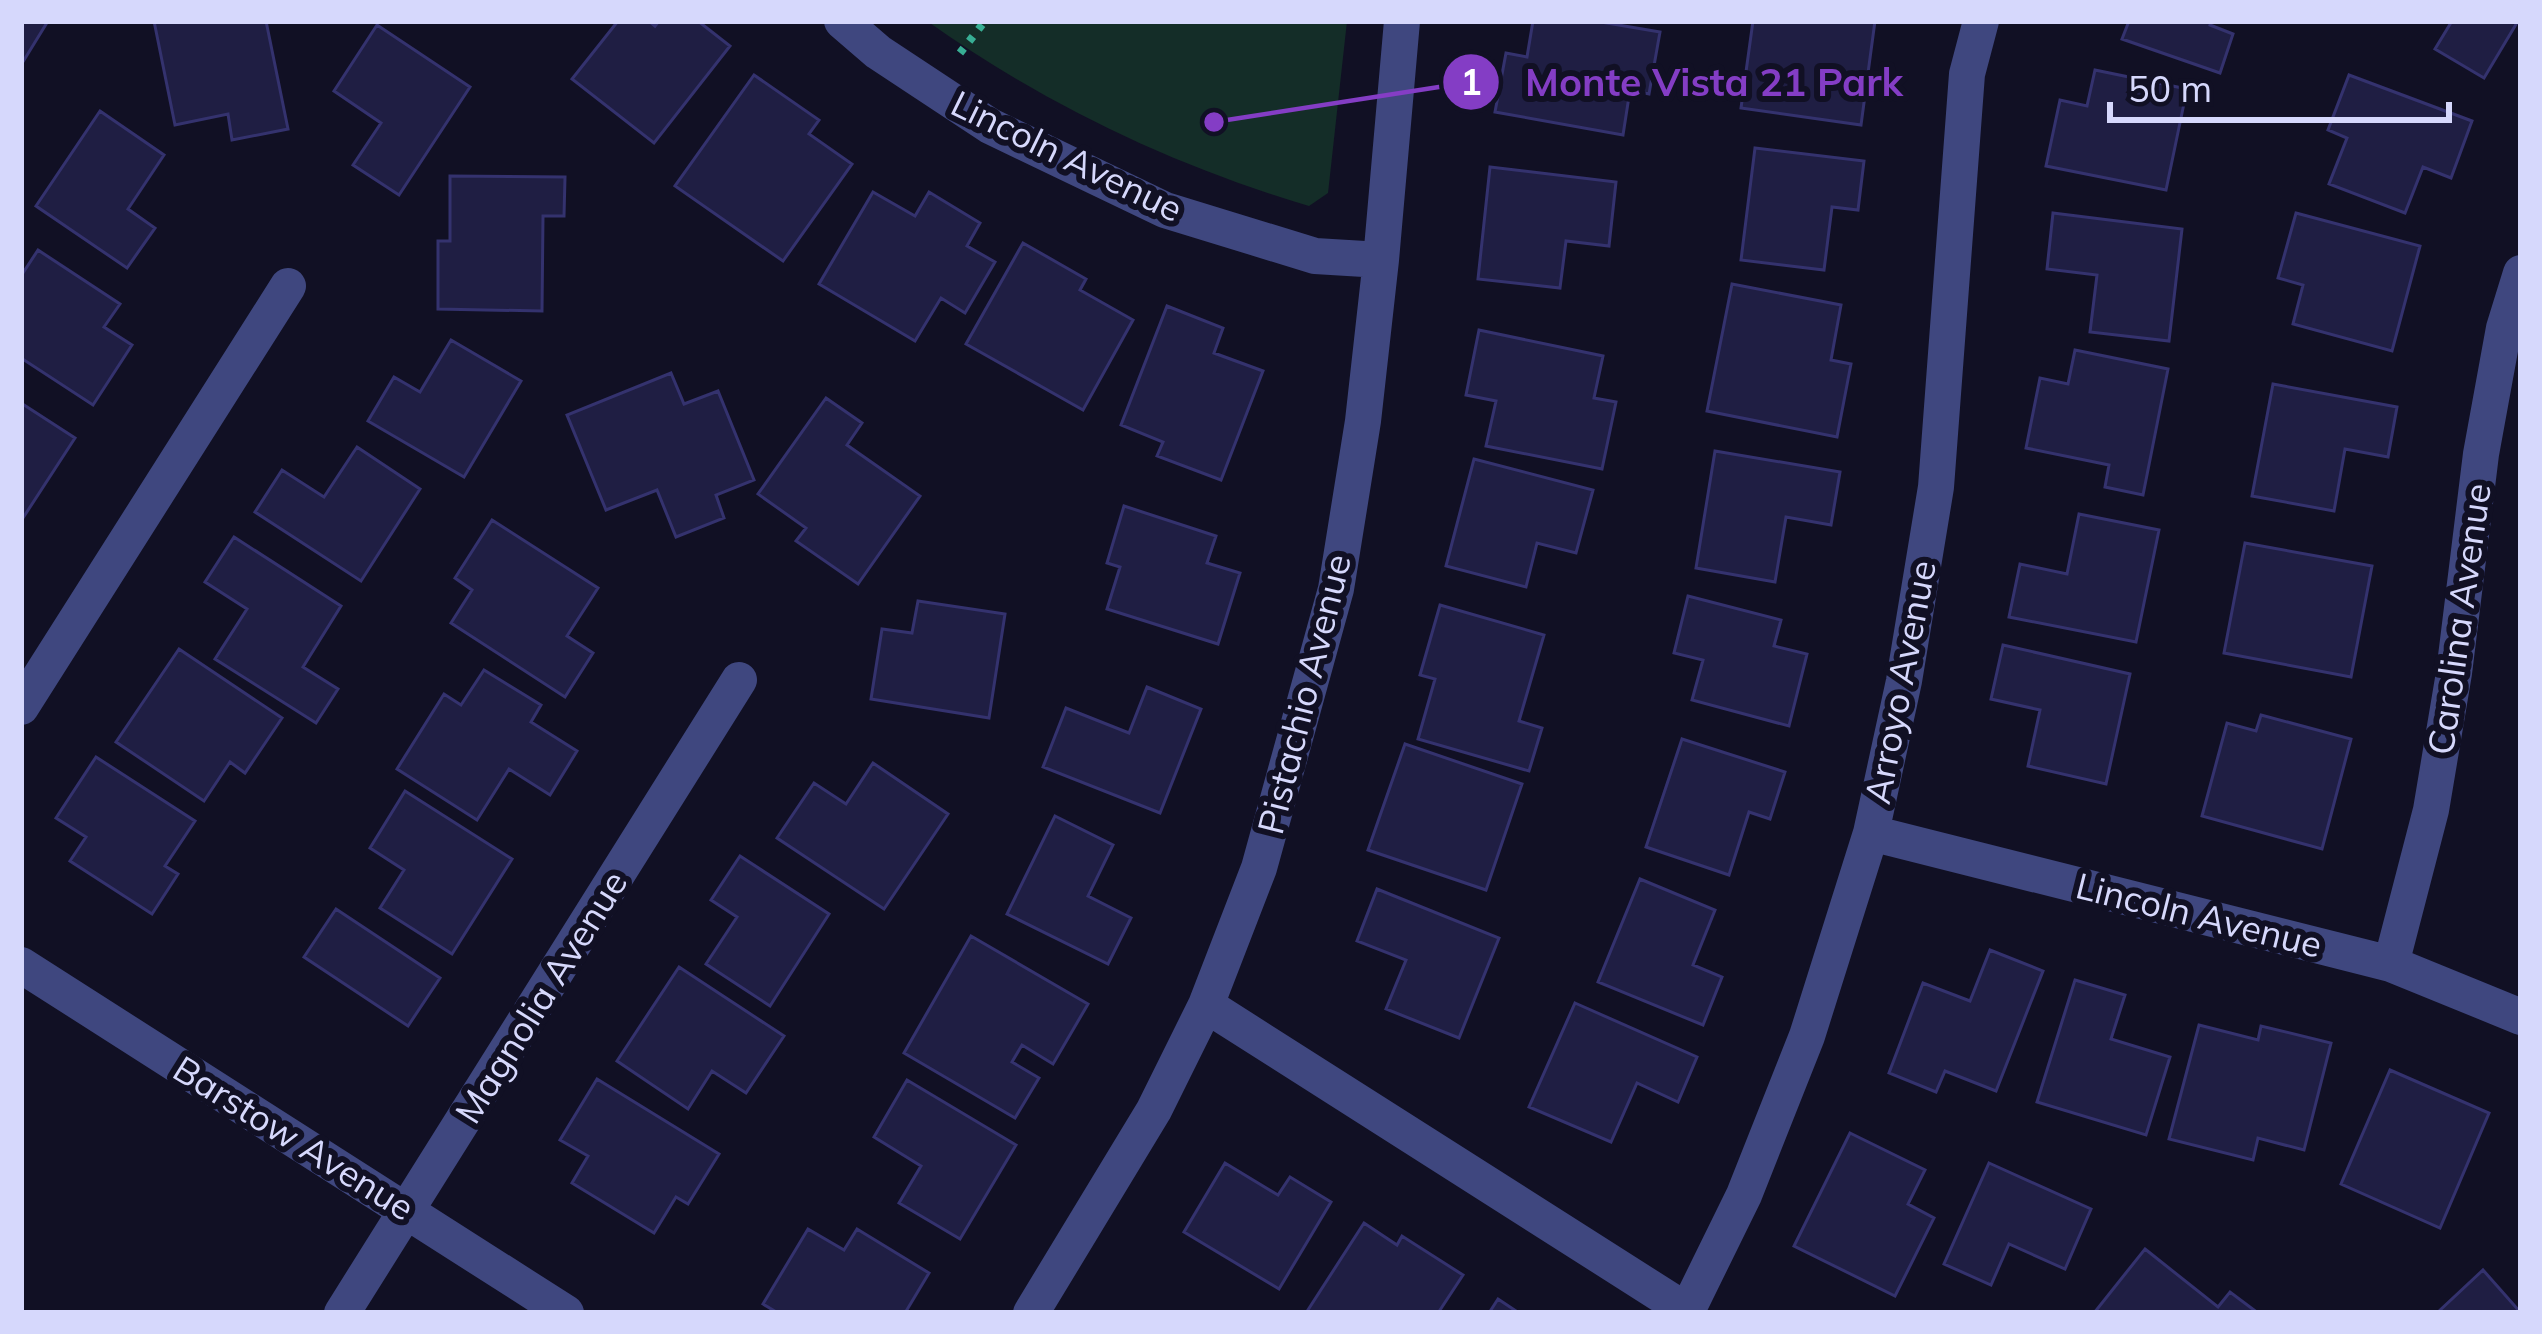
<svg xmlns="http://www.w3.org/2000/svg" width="2542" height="1334" viewBox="0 0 2542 1334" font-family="Mulish,sans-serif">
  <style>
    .green { fill: #142d28 }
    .building { fill: #1f1e43; stroke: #34326e; stroke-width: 3 }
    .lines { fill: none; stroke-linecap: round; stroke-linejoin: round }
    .path { stroke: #38ae94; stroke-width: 8; stroke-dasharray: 6 9; stroke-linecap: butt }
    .minor { stroke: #3f477f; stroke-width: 36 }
    .labels { text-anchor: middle; stroke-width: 12; stroke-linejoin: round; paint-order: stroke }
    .street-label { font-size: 36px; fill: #d6d8fc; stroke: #111024 }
    .leader { fill: none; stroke: #843dc5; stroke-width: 4.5 }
    .callout-dot { fill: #843dc5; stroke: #111024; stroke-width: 4.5 }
    .mark-label { font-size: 36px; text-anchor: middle; font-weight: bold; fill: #fff }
    .callout-label { font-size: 39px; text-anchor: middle; font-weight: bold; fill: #843dc5; stroke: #111024; stroke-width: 12; stroke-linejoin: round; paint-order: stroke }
  </style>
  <rect width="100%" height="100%" fill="#111024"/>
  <path class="green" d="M927,21H1347L1328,193L1309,206C1171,165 1044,104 927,21Z"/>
  <path class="building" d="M21,21H48L21,65Z
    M154,21H266L288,129L232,140L228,114L175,125Z
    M618,21H649L655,26L659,21H698L730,46L654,143L572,79Z
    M1533,21H1595L1660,32L1649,94L1630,90L1623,135L1495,112L1506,53L1527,57Z
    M1753,21H1875L1861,125L1741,108Z
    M2129,21H2211L2210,25L2233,34L2220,73L2122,39Z
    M2452,21H2518L2484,78L2435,49Z
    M377,25L470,87L399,195L353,165L381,123L334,91Z
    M2095,70L2187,89L2166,190L2046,166L2060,100L2087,106Z
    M754,75L819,120L809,134L852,164L783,261L675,186Z
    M2349,75L2472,121L2451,178L2423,167L2405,213L2329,184L2347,138L2328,130Z
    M100,111L164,155L128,209L155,228L127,268L36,206Z
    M1755,148L1864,161L1858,210L1832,207L1824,270L1741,260Z
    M1490,167L1616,182L1609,246L1566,241L1560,288L1478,279Z
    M450,176L565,177L564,216H543L542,311L438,309V241H450Z
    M873,192L915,216L929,192L980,223L967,246L995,262L965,313L941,298L915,341L819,284Z
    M2053,213L2182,229L2169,341L2090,332L2097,275L2047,269Z
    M2296,213L2420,246L2392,351L2293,324L2303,285L2278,278Z
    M1023,243L1086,279L1080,290L1133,320L1083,410L966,344Z
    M38,250L120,304L104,327L132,345L93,405L21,358V276Z
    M1732,284L1841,305L1831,360L1851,364L1837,437L1707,411Z
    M1167,306L1223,328L1214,353L1263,371L1221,480L1157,456L1163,442L1121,425Z
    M1479,330L1603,356L1594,398L1616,402L1602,469L1486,446L1496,401L1466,395Z
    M451,340L521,381L464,477L368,421L394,377L420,392Z
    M2075,350L2168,369L2143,495L2105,487L2109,465L2026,448L2040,378L2068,384Z
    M671,373L684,404L718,391L754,480L716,495L724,518L676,537L657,490L606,510L567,415Z
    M2273,384L2397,407L2388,457L2345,449L2334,511L2252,496Z
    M826,398L862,423L847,445L920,496L858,584L796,541L806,528L758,494Z
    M21,403L75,438L21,521Z
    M357,447L420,489L361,581L255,512L282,470L324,497Z
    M1715,451L1840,472L1831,525L1786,517L1775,582L1696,568Z
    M1474,459L1593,490L1576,553L1537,543L1526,587L1446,566Z
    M1124,506L1216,536L1207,563L1240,573L1218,644L1107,609L1120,567L1107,563Z
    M2079,514L2159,530L2136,642L2009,617L2020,564L2067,574Z
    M492,520L598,588L567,636L593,653L565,697L451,623L472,590L455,578Z
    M234,537L341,606L303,667L338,689L316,723L215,659L247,609L205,582Z
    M2245,543L2372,566L2351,677L2224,653Z
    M1688,596L1781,620L1774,646L1807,654L1789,726L1692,700L1703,660L1674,653Z
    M918,601L1005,614L989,718L871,699L882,629L912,633Z
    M1440,605L1544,635L1519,721L1542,728L1529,771L1418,739L1435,679L1420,675Z
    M2003,645L2130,674L2106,784L2028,766L2040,710L1991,699Z
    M179,649L282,718L245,773L230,762L204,801L116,742Z
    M484,670L541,705L531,722L577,751L550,795L509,769L477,820L397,769L444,694L461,705Z
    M1147,687L1201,709L1160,813L1043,767L1066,708L1129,733Z
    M2261,715L2351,739L2322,849L2202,816L2227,723L2256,731Z
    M1682,739L1785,772L1770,819L1749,812L1729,875L1646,847Z
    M1405,744L1522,784L1486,890L1368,850Z
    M96,757L195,821L165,866L178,874L152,914L70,861L86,837L56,818Z
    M873,763L948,814L884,909L777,838L814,783L846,804Z
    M405,791L512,859L452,954L380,908L404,870L370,848Z
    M1055,816L1113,845L1088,896L1131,918L1108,964L1007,914Z
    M740,856L829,914L770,1006L706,964L737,917L711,900Z
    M1640,879L1715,910L1693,965L1722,977L1703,1025L1598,982Z
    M1377,889L1499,938L1459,1038L1386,1009L1406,960L1357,941Z
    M336,909L440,978L408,1026L304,957Z
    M971,936L1088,1004L1053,1064L1022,1045L1012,1062L1039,1078L1015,1118L904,1053Z
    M1990,950L2043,971L1996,1091L1945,1071L1936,1092L1889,1073L1923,983L1970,1001Z
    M679,967L784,1036L746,1093L712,1071L688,1109L617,1061Z
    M2075,980L2125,995L2111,1039L2170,1057L2146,1135L2037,1102Z
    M1575,1003L1697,1057L1678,1102L1637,1083L1611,1142L1529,1107Z
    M2199,1025L2258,1040L2261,1026L2331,1043L2304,1150L2258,1138L2253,1160L2169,1139Z
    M2390,1070L2489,1113L2440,1228L2341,1184Z
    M597,1079L719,1154L688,1204L676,1197L654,1233L572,1183L588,1156L560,1140Z
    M907,1080L1016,1145L960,1239L899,1203L921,1166L874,1137Z
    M1850,1133L1925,1170L1908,1204L1934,1218L1895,1296L1794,1246Z
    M1225,1163L1278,1195L1290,1177L1331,1202L1279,1289L1184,1232Z
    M1989,1163L2091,1209L2065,1269L2009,1244L1991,1285L1944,1264Z
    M1364,1223L1397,1245L1402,1236L1463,1275L1438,1313H1306Z
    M808,1229L844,1250L857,1229L929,1273L905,1313H778L763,1304Z
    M2145,1249L2218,1307L2230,1292L2258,1313H2094Z
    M2483,1270L2521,1313H2437Z
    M1498,1299L1519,1313H1489Z"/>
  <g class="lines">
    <path class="path" d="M960,53L985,21"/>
    <path class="minor" d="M842,21L878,52L990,126L1165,210L1315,256L1381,260
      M21,707L288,286
      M1871,833L2391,964L2521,1017
      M2391,964L2431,810L2454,673L2481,454L2504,328L2521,273
      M21,965L566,1313
      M1206,1005L1690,1313
      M1687,1311L1744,1195L1807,1036L1871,833L1904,681L1936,487L1967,74L1981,21
      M342,1313L739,680
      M1031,1313L1154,1110L1206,1005L1259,868L1336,589L1363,421L1381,260L1402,21"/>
  </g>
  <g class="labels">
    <g class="street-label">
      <text transform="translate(1067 156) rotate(26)" y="13">Lincoln Avenue</text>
      <text transform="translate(2459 619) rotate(-82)" y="13">Carolina Avenue</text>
      <text transform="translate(1900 682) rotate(-79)" y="13">Arroyo Avenue</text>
      <text transform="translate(1304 694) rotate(-76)" y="13">Pistachio Avenue</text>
      <text transform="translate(2199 915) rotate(14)" y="13">Lincoln Avenue</text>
      <text transform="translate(541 997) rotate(-58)" y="13">Magnolia Avenue</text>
      <text transform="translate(294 1138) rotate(32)" y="13">Barstow Avenue</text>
    </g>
  </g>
  <path class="leader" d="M1214 122L1471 82"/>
  <g class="callout-dot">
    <circle cx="1214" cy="122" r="12"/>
    <circle cx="1471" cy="82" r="30"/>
  </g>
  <g class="mark-label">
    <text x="1471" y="95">1</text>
  </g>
  <g class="callout-label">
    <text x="1714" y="96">Monte Vista 21 Park</text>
  </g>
  <rect width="2542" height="1334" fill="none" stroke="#d6d8fc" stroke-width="48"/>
  <path d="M2110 102v18h339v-18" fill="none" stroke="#d6d8fc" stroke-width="6"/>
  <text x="2128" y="102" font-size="36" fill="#d6d8fc" stroke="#111024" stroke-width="9" paint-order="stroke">50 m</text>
</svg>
